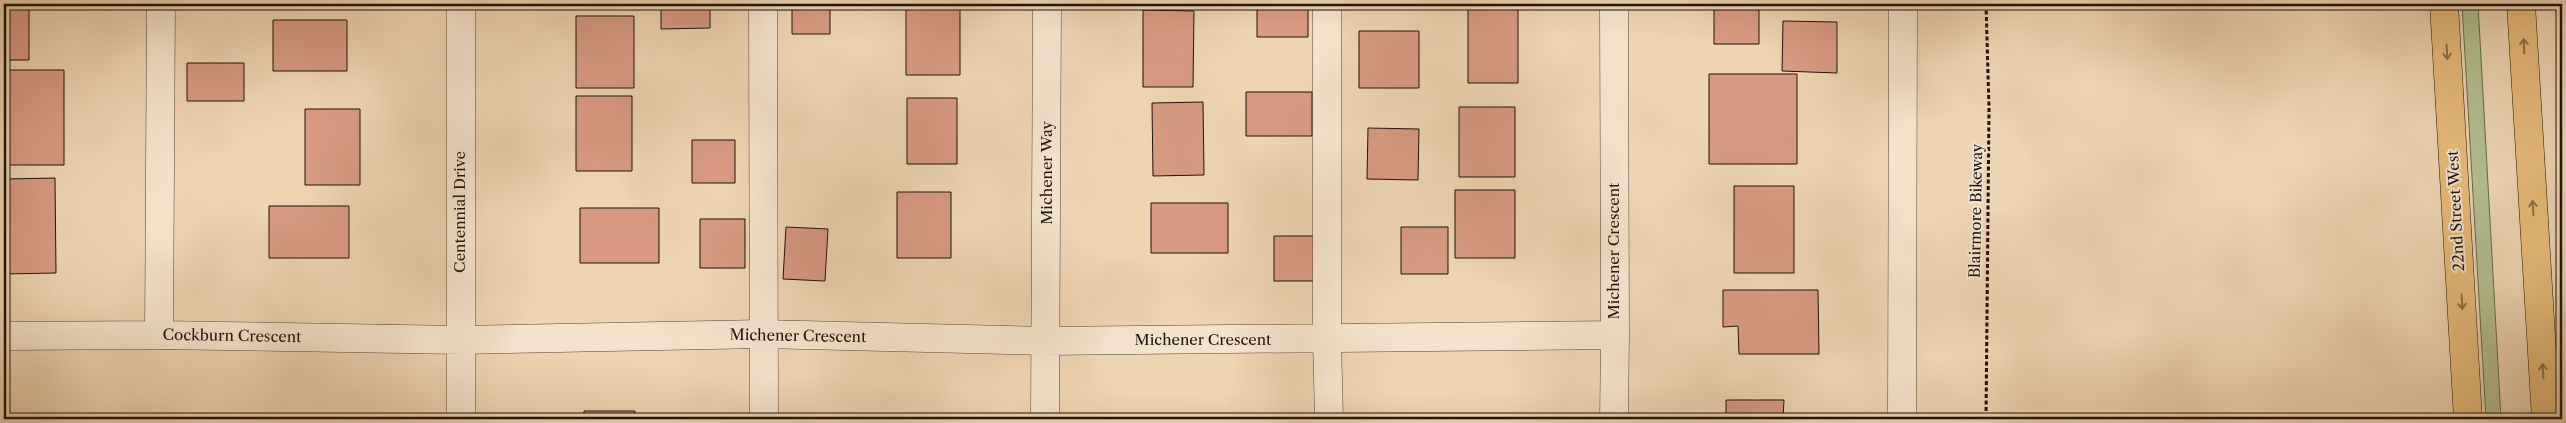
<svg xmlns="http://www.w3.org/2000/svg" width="2566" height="423" viewBox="0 0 2566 423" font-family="'Libre Caslon Text',serif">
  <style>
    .grass { fill: #b3be90; stroke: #68684e }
    .building { fill: #d79982; stroke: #1e130d }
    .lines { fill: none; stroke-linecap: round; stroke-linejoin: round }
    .minor-casing { stroke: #524336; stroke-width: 29 }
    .highway-casing { stroke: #1e130d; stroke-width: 29 }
    .path { stroke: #1e130d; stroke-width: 3; stroke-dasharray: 4 2.5; stroke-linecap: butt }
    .minor { stroke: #f3e3cd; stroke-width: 28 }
    .highway { stroke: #e6ba79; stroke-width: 28 }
    .oneway { stroke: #8c6f48 }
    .labels { text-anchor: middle; stroke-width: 4; stroke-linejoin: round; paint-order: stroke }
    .street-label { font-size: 15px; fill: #1e130d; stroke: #f3e3cd }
  </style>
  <rect width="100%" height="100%" fill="#edd4b2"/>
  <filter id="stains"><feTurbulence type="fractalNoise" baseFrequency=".004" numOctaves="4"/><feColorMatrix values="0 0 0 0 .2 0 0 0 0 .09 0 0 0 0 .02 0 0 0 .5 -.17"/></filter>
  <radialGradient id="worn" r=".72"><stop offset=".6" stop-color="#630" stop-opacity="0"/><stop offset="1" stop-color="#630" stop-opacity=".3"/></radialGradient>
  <path class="grass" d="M2462,4H2478L2501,419H2486Z"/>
  <path class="building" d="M4,4H29V60H4Z
    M292,4H345V9H292Z
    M661,4H710V28L661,29Z
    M792,4H830V34H792Z
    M906,4H960V75H906Z
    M1257,4H1308V37H1257Z
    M1468,4H1518V83H1468Z
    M1714,4H1759V44H1714Z
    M1143,10L1194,11L1193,87H1143Z
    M576,16H634V88H576Z
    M273,20H347V71H273Z
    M1783,21L1837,22V73L1782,71Z
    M1359,31H1419V88H1359Z
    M187,63H244V101H187Z
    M4,70H64V165H4Z
    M1709,74H1797V164H1709Z
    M1246,92H1312V136H1246Z
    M576,96H632V171H576Z
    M907,98H957V164H907Z
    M1203,102L1204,175L1153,176L1152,103Z
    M1459,107H1515V177H1459Z
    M305,109H360V185H305Z
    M1368,128L1419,129L1418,180L1367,179Z
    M692,140H735V183H692Z
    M55,178L56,273L4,274V179Z
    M1734,186H1794V273H1734Z
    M1455,190H1515V258H1455Z
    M897,192H951V258H897Z
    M1151,203H1228V253H1151Z
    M269,206H349V258H269Z
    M580,208H659V263H580Z
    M700,219H745V268H700Z
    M786,227L828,229L825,281L783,279Z
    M1401,227H1448V274H1401Z
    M1274,236H1317V281H1274Z
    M1723,290H1818L1819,354H1739L1738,326L1723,327Z
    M1726,400H1784L1783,419H1726Z
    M584,411H635V419H584Z"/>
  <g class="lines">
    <defs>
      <path id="minor" d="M461,4V419
        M763,4L764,419
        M1327,4V340L1329,419
        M159,335L161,4
        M4,336L159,335L461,340L762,334L1046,341L1615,335L1614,4
        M1045,419L1047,4
        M1614,419L1615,335
        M1902,419L1903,4"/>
      <path id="highway" d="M2444,4L2468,419
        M2521,4L2546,419"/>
    </defs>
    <use href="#minor" class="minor-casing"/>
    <use href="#highway" class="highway-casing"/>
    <path class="path" d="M1986,4L1989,108L1986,419"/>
    <use href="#minor" class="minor"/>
    <use href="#highway" class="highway"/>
  </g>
  <defs><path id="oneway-shaft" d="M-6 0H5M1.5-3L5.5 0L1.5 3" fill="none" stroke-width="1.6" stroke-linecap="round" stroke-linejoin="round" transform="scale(1.25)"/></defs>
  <g class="oneway">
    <use href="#oneway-shaft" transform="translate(2524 46) rotate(-93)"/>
    <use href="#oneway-shaft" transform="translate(2447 52) rotate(87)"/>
    <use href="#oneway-shaft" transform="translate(2533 208) rotate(-93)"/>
    <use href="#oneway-shaft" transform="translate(2462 302) rotate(87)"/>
    <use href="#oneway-shaft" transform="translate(2543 371) rotate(-93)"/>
  </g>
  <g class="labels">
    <g class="street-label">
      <text transform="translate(1047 173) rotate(-90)" y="5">Michener Way</text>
      <text transform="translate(1976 211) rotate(-89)" y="5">Blairmore Bikeway</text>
      <text transform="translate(2456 211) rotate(-93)" y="5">22nd Street West</text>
      <text transform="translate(460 212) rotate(-90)" y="5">Centennial Drive</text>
      <text transform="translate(1614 251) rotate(-90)" y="5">Michener Crescent</text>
      <text transform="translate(232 336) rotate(1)" y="5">Cockburn Crescent</text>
      <text transform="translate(798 336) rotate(1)" y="5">Michener Crescent</text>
      <text x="1203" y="345">Michener Crescent</text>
    </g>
  </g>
  <rect width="2566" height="423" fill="none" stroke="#edd4b2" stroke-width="20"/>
  <rect x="5" y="5" width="2556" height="413" fill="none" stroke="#1e130d" stroke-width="2.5"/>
  <rect x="10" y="10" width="2546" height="403" fill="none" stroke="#1e130d"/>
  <rect width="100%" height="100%" filter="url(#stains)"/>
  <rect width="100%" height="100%" fill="url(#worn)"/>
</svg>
